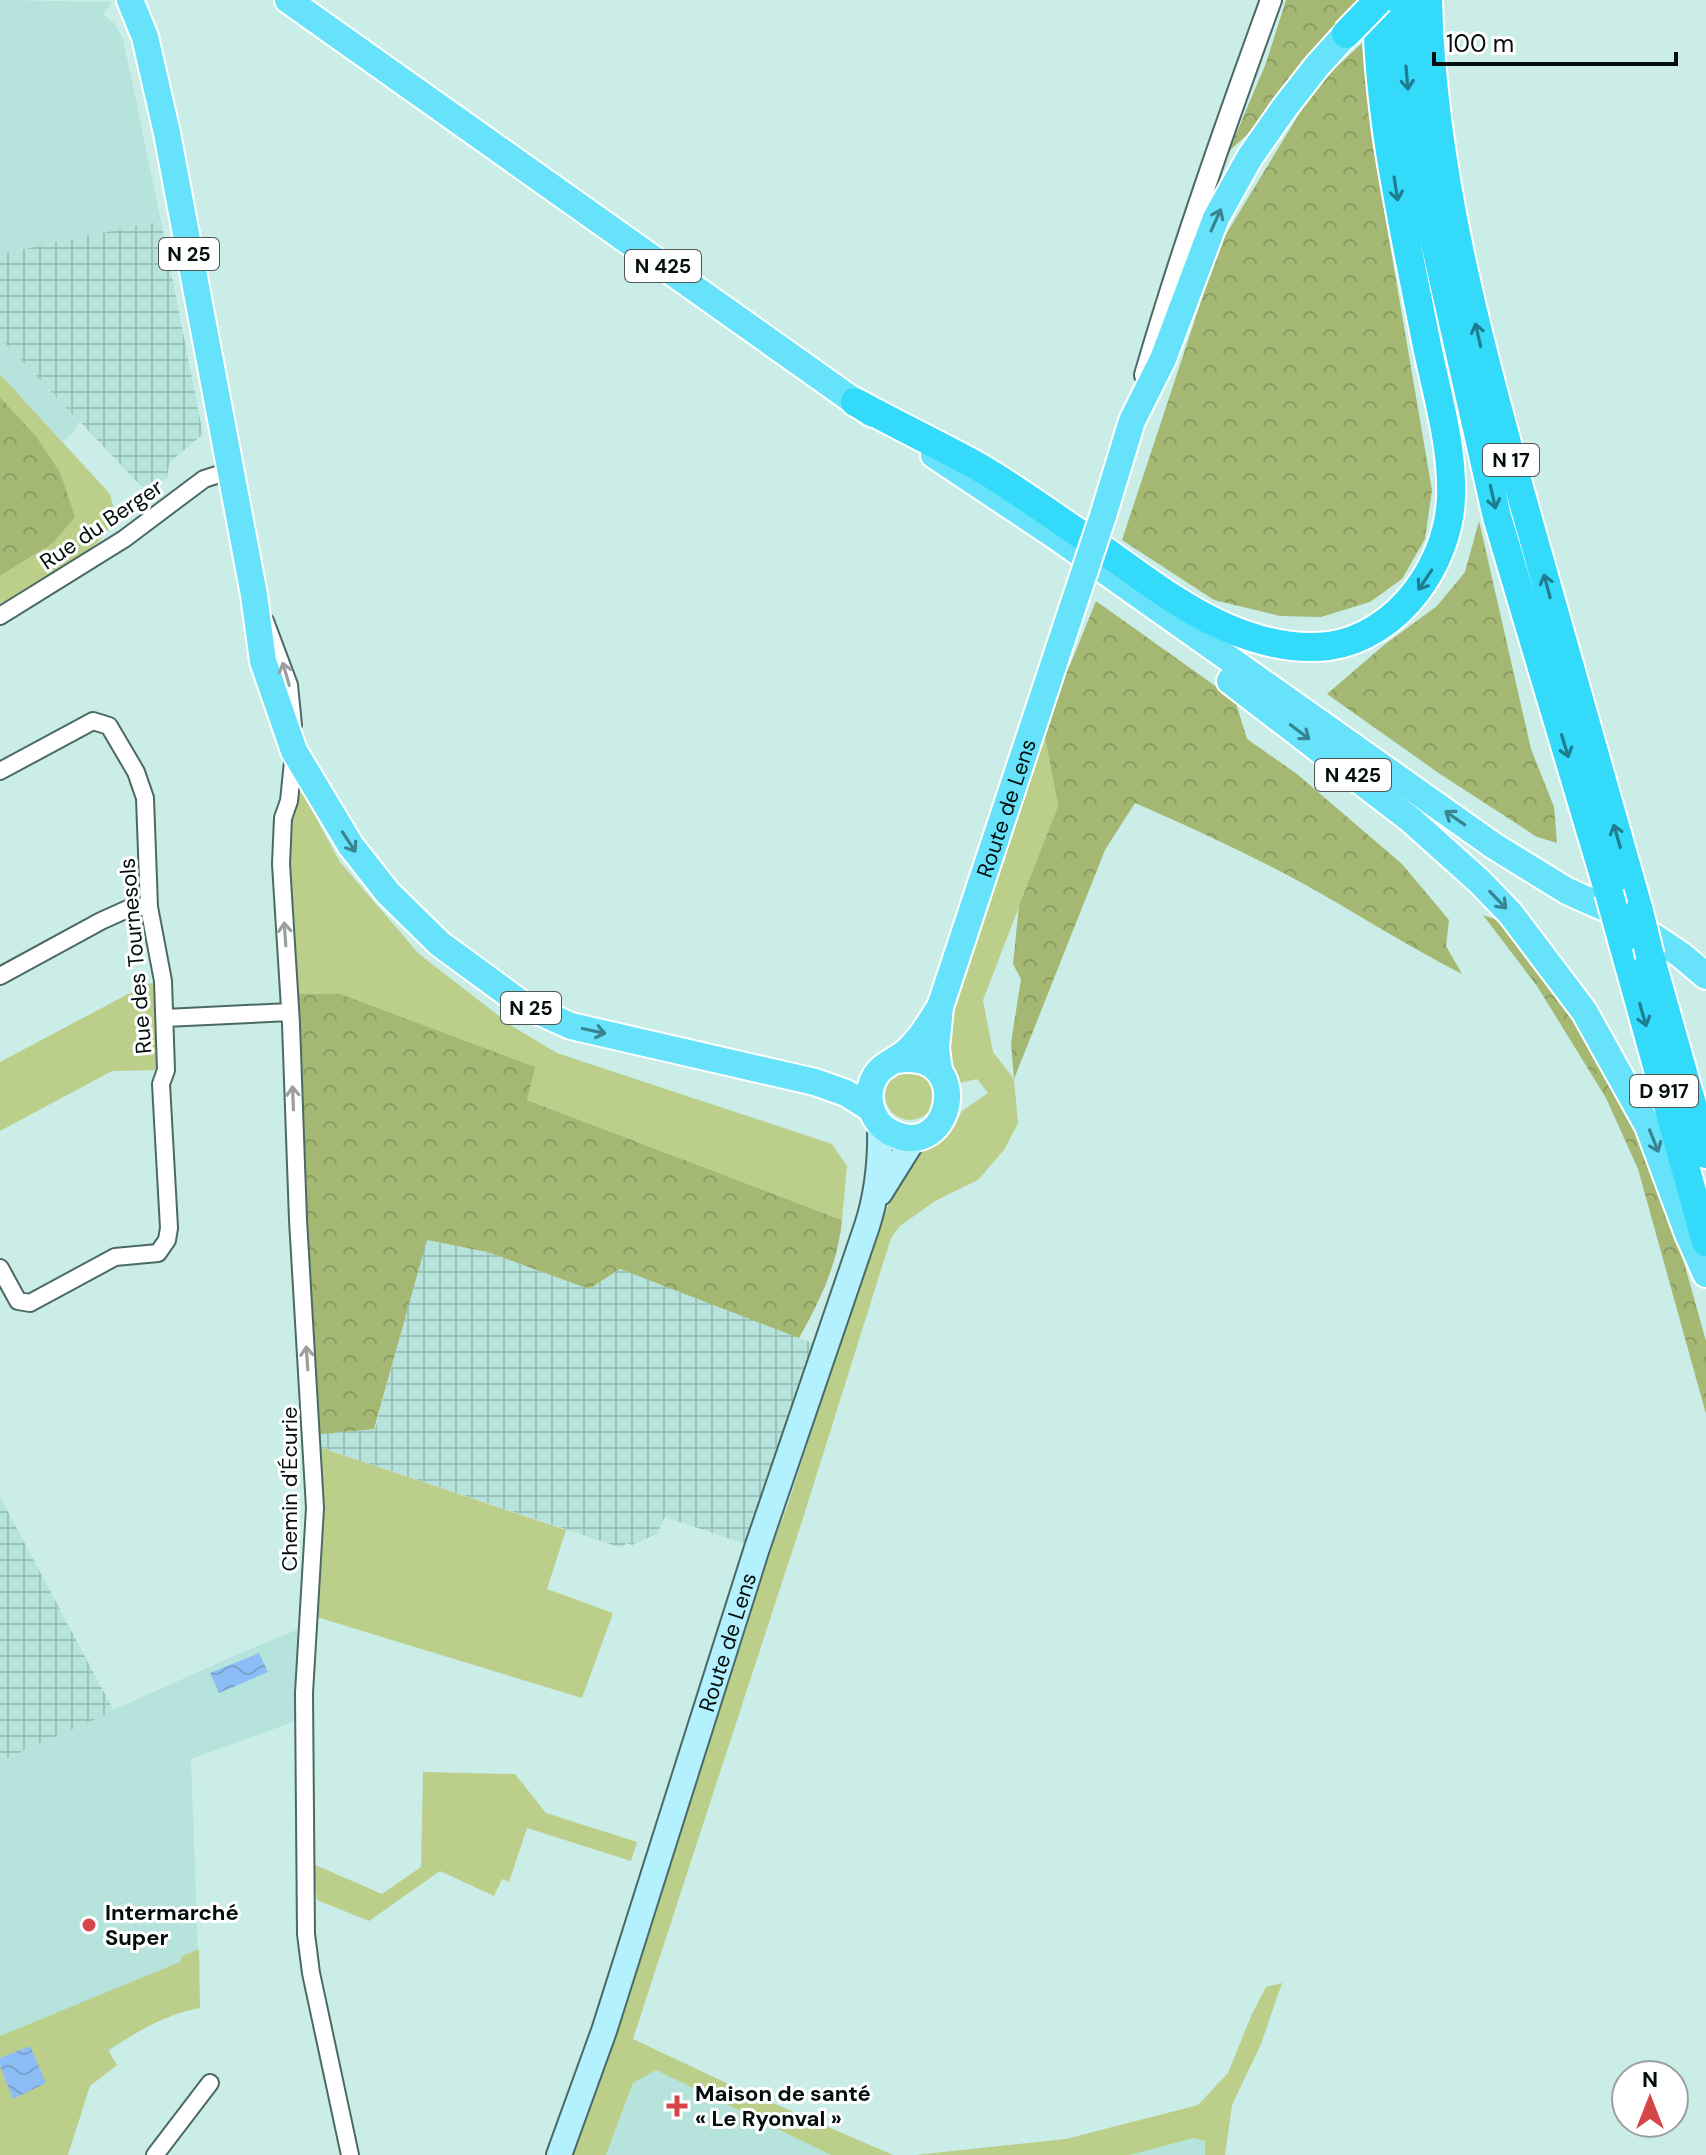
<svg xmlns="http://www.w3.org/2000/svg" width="1706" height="2155" viewBox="0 0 1706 2155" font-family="'DM Sans',sans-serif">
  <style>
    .built { fill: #b7e3dd }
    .industrial { fill: url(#industrial-grid) }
    .green { fill: #bccf8a }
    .forest { fill: url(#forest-crowns) }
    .water { fill: url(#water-waves) }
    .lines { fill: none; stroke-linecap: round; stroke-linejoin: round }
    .minor-casing { stroke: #4b6a66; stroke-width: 20 }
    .tertiary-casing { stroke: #4b6a66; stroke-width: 24 }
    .secondary-casing { stroke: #4b6a66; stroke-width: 28 }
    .primary-casing { stroke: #fff; stroke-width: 30 }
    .trunk-casing { stroke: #fff; stroke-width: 32 }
    .minor { stroke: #fff; stroke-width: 16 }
    .tertiary { stroke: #fff; stroke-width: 20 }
    .secondary { stroke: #b2f1fd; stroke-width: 24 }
    .primary { stroke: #66e3fb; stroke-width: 26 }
    .trunk { stroke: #33dafa; stroke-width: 28 }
    .primary-bridge-casing { stroke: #fff; stroke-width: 30; stroke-linecap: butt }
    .trunk-bridge-casing { stroke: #fff; stroke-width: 32; stroke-linecap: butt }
    .primary-bridge { stroke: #66e3fb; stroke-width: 26 }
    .trunk-bridge { stroke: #33dafa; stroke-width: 28 }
    .oneway { stroke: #1e7e8f }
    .oneway2 { stroke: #3a8390 }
    .oneway3 { stroke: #9b9f9e }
    .poi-dot { fill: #d64649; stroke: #fff; stroke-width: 3 }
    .labels { text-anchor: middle; stroke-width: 6; stroke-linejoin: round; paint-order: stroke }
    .shield { fill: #fff; stroke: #4f5656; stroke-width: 2 }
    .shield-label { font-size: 20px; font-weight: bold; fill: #040e0d }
    .street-label { font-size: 22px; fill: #040e0d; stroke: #fff }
    .poi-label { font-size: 22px; font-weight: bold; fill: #040e0d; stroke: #fff; text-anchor: start }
  </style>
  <defs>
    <pattern id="industrial-grid" width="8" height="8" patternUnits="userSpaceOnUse" patternTransform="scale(2)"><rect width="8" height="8" fill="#b7e3dd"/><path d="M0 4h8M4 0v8" fill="none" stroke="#9cc2bc"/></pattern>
    <pattern id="forest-crowns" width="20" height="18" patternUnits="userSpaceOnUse" patternTransform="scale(2)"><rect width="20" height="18" fill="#a5b873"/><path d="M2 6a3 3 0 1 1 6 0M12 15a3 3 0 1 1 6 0" fill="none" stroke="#8c9d62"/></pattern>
    <pattern id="water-waves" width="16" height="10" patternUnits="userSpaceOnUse" patternTransform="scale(2)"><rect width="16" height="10" fill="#8cbef5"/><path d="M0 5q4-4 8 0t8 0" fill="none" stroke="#77a2d1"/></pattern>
  </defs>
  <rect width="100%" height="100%" fill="#caede8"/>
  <path class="built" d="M0,0L112,2L103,14L115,24L123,39L161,221L0,254Z
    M0,338L80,421L70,436L62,441L0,374Z
    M309,1625L304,1718L191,1759L200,2008L181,2011L147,2026L0,2123V1761L238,1654Z
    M656,2070L831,2155H606L633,2083Z
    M1194,2138L1205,2141V2155H1130Z"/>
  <path class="industrial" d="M161,221L203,434L169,463L167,479L142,487L0,338V254Z
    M426,1240L487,1252L589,1289L620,1269L813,1343L793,1448L757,1548L665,1517L657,1534L632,1545L626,1543L622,1548L313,1445V1435L375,1429Z
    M0,1497L114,1711L0,1761Z"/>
  <path class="green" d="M0,374L110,494C112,502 115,511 113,519C102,554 32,588 0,604V576L53,543L74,517L60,472L36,436L0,397Z
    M1044,732L1058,806L983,1000L993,1052L1014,1079L1018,1123L1004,1150L978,1180L935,1201L900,1226L891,1238L804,1515L633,2039L720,2080L893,2155H831L656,2070L633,2083L606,2155H571L602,2072L687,1799L744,1636L762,1572L788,1504L876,1232L911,1157L924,1146L943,1138L956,1123L962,1111L988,1093L977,1079L960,1083C953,1074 947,1062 946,1050C943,1019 967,967 977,937C1000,869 1021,800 1044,732Z
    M302,792L340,862L419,954L512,1026L557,1053L832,1144L847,1166L842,1220L527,1100L534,1067L289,994V801Z
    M163,981L166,1070L112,1071L0,1131V1062L147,984Z
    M885 1095a25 25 0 1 1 50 0a25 25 0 1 1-50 0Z
    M313,1445L566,1530L547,1589L613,1613L582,1698L310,1615Z
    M423,1772L515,1774L546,1813L637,1842L631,1861L527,1828L509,1882L502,1879L494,1896L440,1871L369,1921L317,1900L313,1864L382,1894L421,1867Z
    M199,1949L200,2008C165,2014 137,2032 108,2050L117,2065L90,2086L68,2155H0V2036L180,1962L182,1956Z
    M1282,1983L1261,2044L1232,2105L1225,2155H1205V2141L1194,2138L1130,2155H915L1066,2139L1198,2105L1228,2073L1252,2014L1266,1987Z"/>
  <path class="forest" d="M1286,0H1361L1307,60L1249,133L1229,151L1266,63Z
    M1362,43L1371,134L1432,490L1425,539L1402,579L1370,602L1321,617L1280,616L1214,600L1122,540L1220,244L1316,86Z
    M0,397L36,436L60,472L75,517L53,543L0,576Z
    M1479,521L1531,749L1554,807L1557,843L1537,837L1440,774L1327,694L1384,645L1437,606L1465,572Z
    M1096,601L1235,700L1247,739L1297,774L1402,864L1449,920L1446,946L1462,974C1403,944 1349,908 1291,877C1240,850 1188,826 1135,803L1105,850L1014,1079L1011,1043L1021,979L1013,964L1019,906L1058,806L1044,732L1062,677L1070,665Z
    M1483,915L1500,921L1544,973L1631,1113L1678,1241L1706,1341V1414L1638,1169L1606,1098L1537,986Z
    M289,994H340L535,1067L527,1100L842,1220C838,1263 820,1301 799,1338L620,1269L589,1289L487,1252L427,1240L374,1429L313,1435Z"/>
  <path class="water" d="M259,1653L268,1672L219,1693L210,1673Z
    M30,2046L46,2083L13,2099L0,2066V2058Z"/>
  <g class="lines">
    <defs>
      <path id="minor" d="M0,616L124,539L204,479L229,471
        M265,621L289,685L293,725
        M294,752L289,801L283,818L281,864L291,1024L298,1220L315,1508L304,1693L306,1934L311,1973L350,2155
        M0,771L93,721L109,726L136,772L145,798L149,907L163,981L166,1070L161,1084L169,1228L167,1240L158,1253L115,1257L30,1303L18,1301L0,1268
        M0,976L101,921L132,907H149
        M165,1018L290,1012
        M155,2155L210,2083"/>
      <path id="tertiary" d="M1145,375C1182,248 1226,124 1271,0"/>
      <g id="secondary">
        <path d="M880,1193L915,1137"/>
        <path id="s1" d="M559,2155L604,2031L757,1548L867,1226C878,1192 881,1161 880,1125"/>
      </g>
      <g id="primary">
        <path d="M130,0L145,37L167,133L254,595L263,661L294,751L351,846L388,893L440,944L522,1004L571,1026L815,1082L846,1093L870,1108"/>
        <path d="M288,0L872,414"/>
        <path d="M934,455L1054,535L1494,846L1567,891L1621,915L1681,955L1706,976"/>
        <path d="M1103,516L1132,421L1163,359L1216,218L1250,157L1285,107L1317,66L1346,34"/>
        <path d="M1230,681L1411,820L1479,881L1510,913L1584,1011L1648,1126L1688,1234L1706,1274"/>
        <path d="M897,1060C975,1047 953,1163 892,1133C869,1122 862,1091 879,1071C889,1061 904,1057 913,1045C923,1035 930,1022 938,1010"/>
        <path id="s2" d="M939,1071L936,1048L940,1007L1072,609"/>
      </g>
      <path id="trunk" d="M1404,0L1406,77L1422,185L1497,517L1609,893
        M1428,0C1432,171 1477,334 1522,498C1561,636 1599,774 1639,911
        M855,402C895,424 937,444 977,466C1012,486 1044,510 1077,532C1125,563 1172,604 1225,627C1257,641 1294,650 1329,646C1399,636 1449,563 1451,497C1453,444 1435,388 1425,336C1403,225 1377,113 1377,0
        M1622,940L1706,1242
        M1650,956L1706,1154"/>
    </defs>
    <use href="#minor" class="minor-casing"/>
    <use href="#tertiary" class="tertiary-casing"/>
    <use href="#secondary" class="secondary-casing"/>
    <use href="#primary" class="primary-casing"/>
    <use href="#trunk" class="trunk-casing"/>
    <use href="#minor" class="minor"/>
    <use href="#tertiary" class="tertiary"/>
    <use href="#secondary" class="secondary"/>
    <use href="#primary" class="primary"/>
    <use href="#trunk" class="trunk"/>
    <defs>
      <path id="primary-bridge" d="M1072,609L1103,516"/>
      <path id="trunk-bridge" d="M1346,34L1379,0
        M1609,893L1622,940
        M1639,911L1650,956"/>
    </defs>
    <use href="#primary-bridge" class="primary-bridge-casing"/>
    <use href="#trunk-bridge" class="trunk-bridge-casing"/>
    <use href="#primary-bridge" class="primary-bridge"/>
    <use href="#trunk-bridge" class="trunk-bridge"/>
  </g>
  <defs><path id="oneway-shaft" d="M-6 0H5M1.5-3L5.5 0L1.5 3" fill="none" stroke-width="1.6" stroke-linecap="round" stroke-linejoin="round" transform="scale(2)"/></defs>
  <g class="oneway">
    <use href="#oneway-shaft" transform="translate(1407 78) rotate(85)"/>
    <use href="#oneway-shaft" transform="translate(1396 189) rotate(81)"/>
    <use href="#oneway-shaft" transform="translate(1478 335) rotate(-103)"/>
    <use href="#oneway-shaft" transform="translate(1493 497) rotate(77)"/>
    <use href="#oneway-shaft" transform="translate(1425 580) rotate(124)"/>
    <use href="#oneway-shaft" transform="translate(1547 586) rotate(-105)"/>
    <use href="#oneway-shaft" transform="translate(1565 746) rotate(73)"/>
    <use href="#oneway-shaft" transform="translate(1617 836) rotate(-106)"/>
    <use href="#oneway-shaft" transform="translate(1643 1015) rotate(74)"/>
  </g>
  <g class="oneway2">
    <use href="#oneway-shaft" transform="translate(1216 220) rotate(-66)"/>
    <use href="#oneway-shaft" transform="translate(1300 732) rotate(37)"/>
    <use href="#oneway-shaft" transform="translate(1455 818) rotate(-145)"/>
    <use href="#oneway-shaft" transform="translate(349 842) rotate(57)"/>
    <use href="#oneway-shaft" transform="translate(1498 900) rotate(46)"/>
    <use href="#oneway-shaft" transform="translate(594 1031) rotate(12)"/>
    <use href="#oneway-shaft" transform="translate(1654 1141) rotate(68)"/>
  </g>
  <g class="oneway3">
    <use href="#oneway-shaft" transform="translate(286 674) rotate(-106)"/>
    <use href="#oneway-shaft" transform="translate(285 934) rotate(-94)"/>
    <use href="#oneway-shaft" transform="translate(293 1098) rotate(-92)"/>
    <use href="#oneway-shaft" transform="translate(307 1358) rotate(-94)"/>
  </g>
  <g class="poi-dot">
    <circle cx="89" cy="1925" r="8"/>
    <path d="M673 2094h8v8h8v8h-8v8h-8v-8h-8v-8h8z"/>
  </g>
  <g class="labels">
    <g class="shield">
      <rect x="159" y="238" width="60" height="32" rx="6"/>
      <rect x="625" y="250" width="76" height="32" rx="6"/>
      <rect x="1483" y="444" width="56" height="32" rx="6"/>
      <rect x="1315" y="759" width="76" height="32" rx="6"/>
      <rect x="501" y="992" width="60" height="32" rx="6"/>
      <rect x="1630" y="1075" width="68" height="32" rx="6"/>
    </g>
    <g class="shield-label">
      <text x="189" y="261">N 25</text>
      <text x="663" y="273">N 425</text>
      <text x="1511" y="467">N 17</text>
      <text x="1353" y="782">N 425</text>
      <text x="531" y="1015">N 25</text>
      <text x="1664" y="1098">D 917</text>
    </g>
    <g class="street-label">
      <text transform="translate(101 524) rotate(-34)" y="8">Rue du Berger</text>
      <text dy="8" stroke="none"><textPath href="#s2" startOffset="274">Route de Lens</textPath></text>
      <text transform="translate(135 956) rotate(-95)" y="8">Rue des Tournesols</text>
      <text transform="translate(289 1489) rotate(-90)" y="8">Chemin d'Écurie</text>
      <text dy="8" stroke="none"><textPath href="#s1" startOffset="540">Route de Lens</textPath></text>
    </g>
    <g class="poi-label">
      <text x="105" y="1920">Intermarché<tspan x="105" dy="25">Super</tspan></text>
      <text x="695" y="2101">Maison de santé<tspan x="695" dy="25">« Le Ryonval »</tspan></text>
    </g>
  </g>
  <g transform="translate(1650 2099)"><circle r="38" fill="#ffffff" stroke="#9b9f9e" stroke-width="2"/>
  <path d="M0-6L14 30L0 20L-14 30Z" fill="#d64649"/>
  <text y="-12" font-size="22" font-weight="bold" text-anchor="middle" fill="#040e0d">N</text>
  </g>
  <path d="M1434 52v12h242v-12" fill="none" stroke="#040e0d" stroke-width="4"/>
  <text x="1446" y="52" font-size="24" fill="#040e0d" stroke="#ffffff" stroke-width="6" paint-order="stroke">100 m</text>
</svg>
